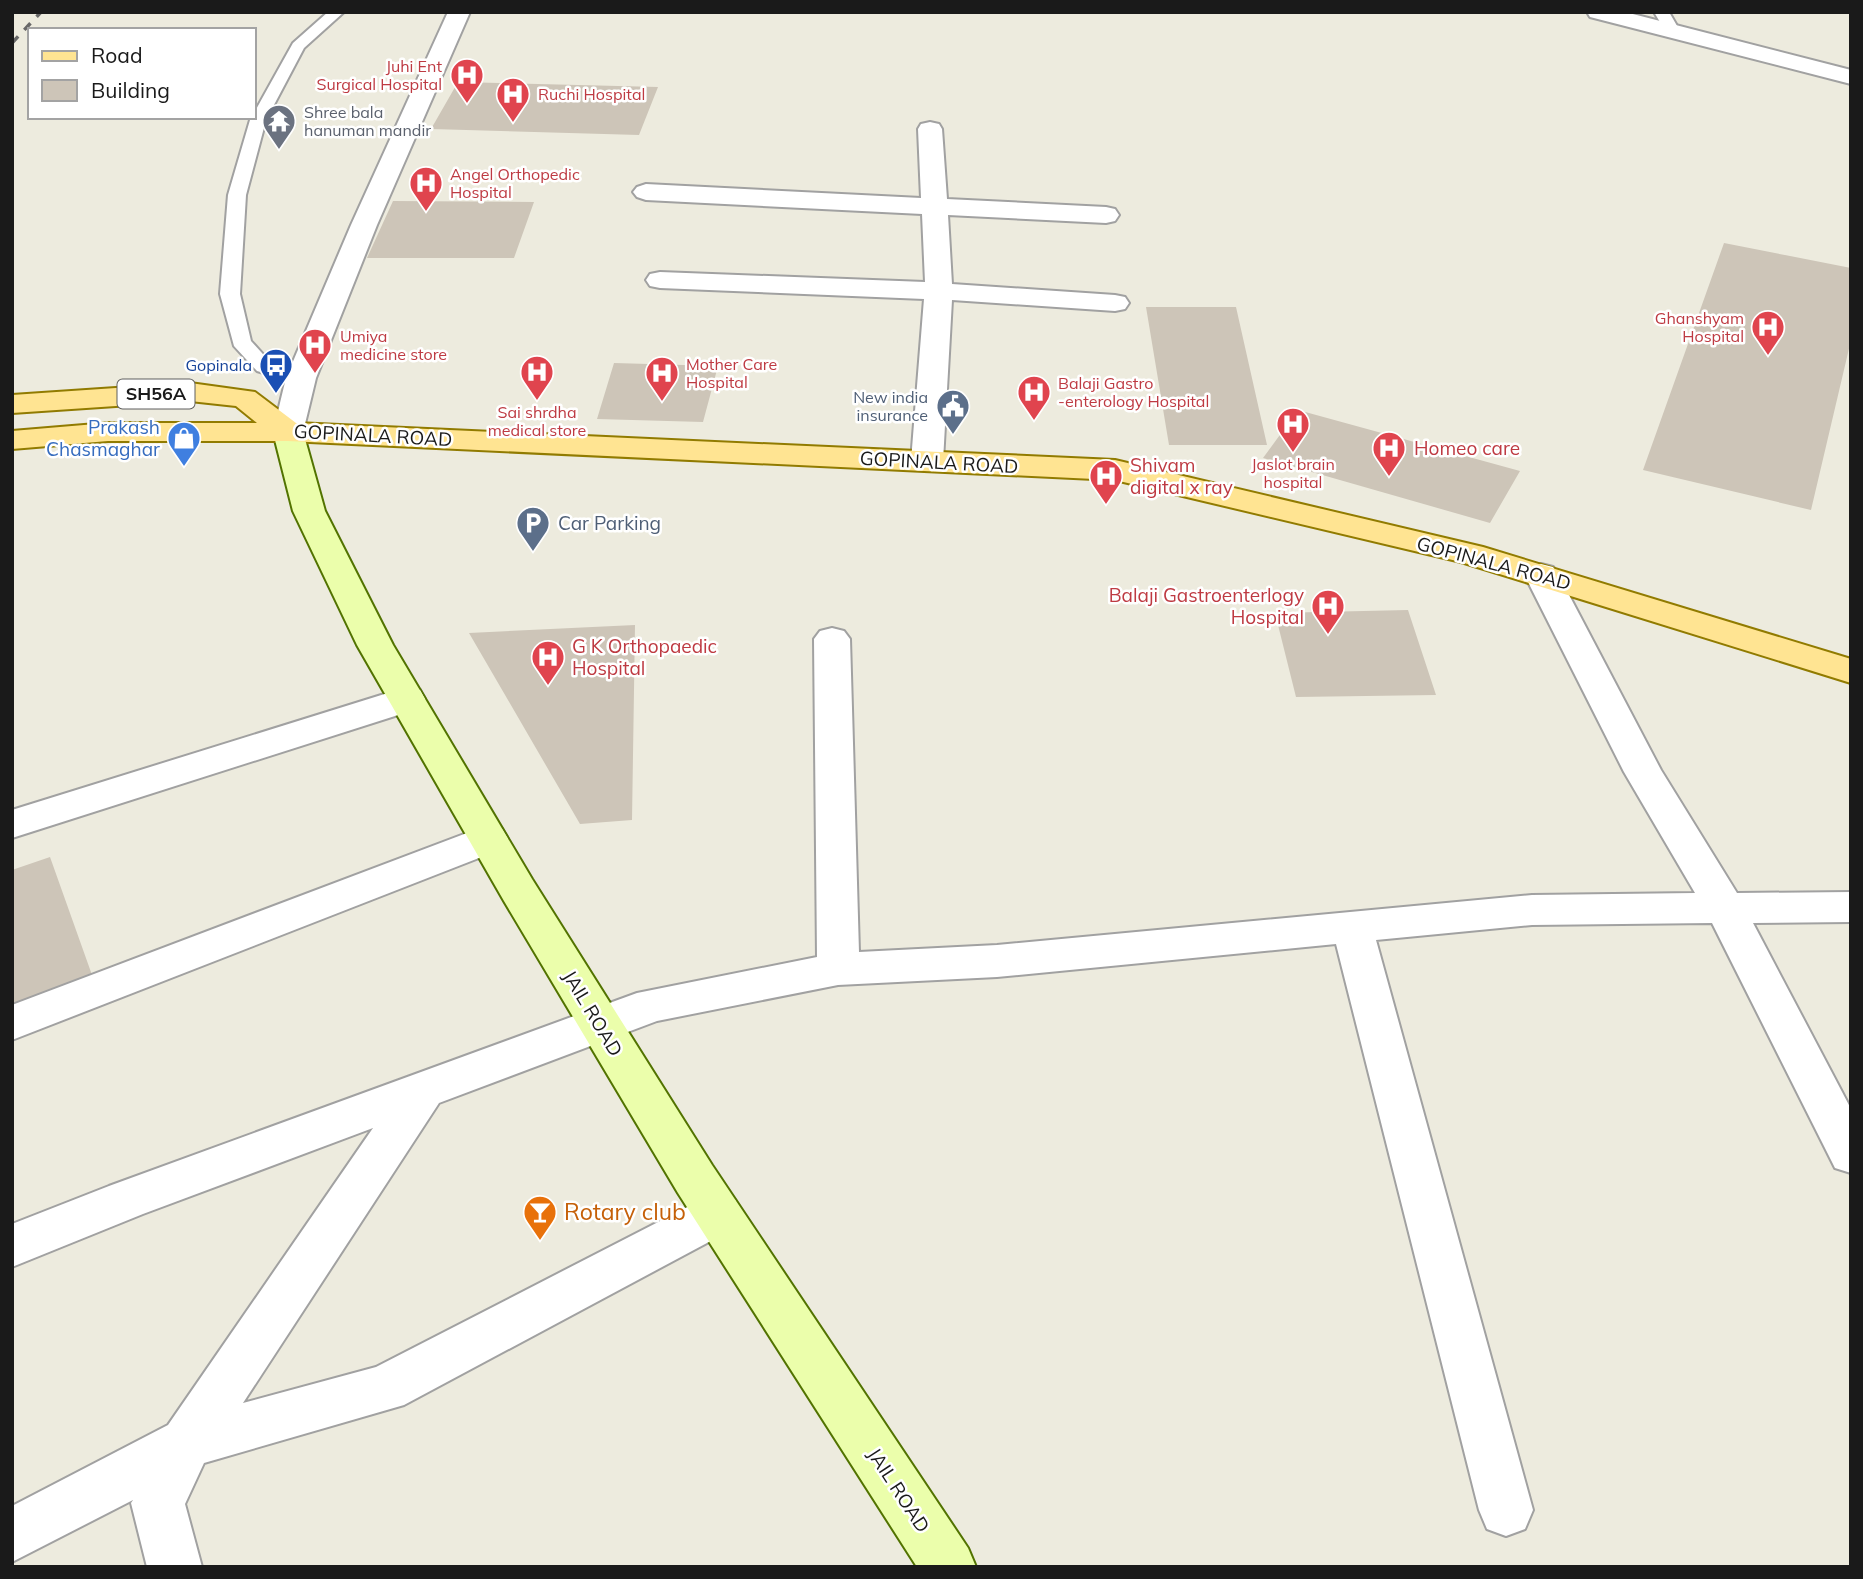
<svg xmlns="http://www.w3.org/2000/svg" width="1863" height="1579" viewBox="0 0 1863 1579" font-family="Mulish,sans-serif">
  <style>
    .building { fill: #cdc5b8 }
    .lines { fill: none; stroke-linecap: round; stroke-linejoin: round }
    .lane-casing { stroke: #a1a1a1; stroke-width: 4 }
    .street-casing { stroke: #a1a1a1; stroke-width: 4 }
    .secondary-casing { stroke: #527300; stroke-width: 4 }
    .primary-casing { stroke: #917b00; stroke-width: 4 }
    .lane { fill: #fff; fill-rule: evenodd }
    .street { fill: #fff; fill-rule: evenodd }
    .secondary { fill: #ebfeab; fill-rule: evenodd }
    .primary { fill: #ffe492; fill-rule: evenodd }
    .rail { stroke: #686868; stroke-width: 3.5; stroke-dasharray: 9 9; stroke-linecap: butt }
    .labels { text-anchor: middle; stroke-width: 5; stroke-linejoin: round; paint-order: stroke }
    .far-health-label { font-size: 16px; fill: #be3a42; stroke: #fff; text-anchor: start }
    .far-worship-label { font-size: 16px; fill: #5b616d; stroke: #fff; text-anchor: start }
    .far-transit-label { font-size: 16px; fill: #164399; stroke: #fff; text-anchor: end }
    .far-service-label { font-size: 16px; fill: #4e5e75; stroke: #fff; text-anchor: end }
    .shield { fill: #fff; stroke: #5f5f5f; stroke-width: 2 }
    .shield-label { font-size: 18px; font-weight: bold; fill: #1a1a1a }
    .shop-label { font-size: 19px; fill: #366cbe; stroke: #fff; text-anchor: end }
    .street-label { font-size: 19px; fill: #1a1a1a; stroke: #fff }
    .health-label { font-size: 19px; fill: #be3a42; stroke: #fff; text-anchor: start }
    .service-label { font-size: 19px; fill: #4e5e75; stroke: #fff; text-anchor: start }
    .near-food-label { font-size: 23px; fill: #c56008; stroke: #fff; text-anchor: start }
  </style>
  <rect width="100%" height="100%" fill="#edebde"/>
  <path class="building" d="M458,82L658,87L639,135L431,129Z
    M393,201L534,202L514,258H367Z
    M1724,243L1851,268V340L1811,510L1643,470Z
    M1146,307H1236L1267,445H1169Z
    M614,363L718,366L703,422L597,419Z
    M1298,410L1520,471L1490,523L1263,458Z
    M1408,610L1436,695L1296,697L1275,613Z
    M635,625L632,820L580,824L469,633Z
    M50,857L92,975L12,1005V870Z"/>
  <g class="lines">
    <defs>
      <path id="lane" d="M328,12H344L304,48L266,120L246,195L240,294L251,341L271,363L308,374L311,378L308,382L301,384L257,371L234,346L220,294L228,195L250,120L254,117V113L293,43Z
        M1654,12H1669L1680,31L1677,34H1667Z"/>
      <path id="street" d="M448,12H470L377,225L316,378L303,432L299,439L288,441L277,439L273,432L286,378L351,225Z
        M1587,12H1625L1851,70V84L1590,17Z
        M930,122L939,124L942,129L947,199L1106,207L1115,209L1119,215L1115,221L1106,223L948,215L952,284L1115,295L1125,297L1129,303L1125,309L1115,311L952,300L943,461L938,468L927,470L916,468L911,461L924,299L660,288L650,286L646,280L650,274L660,272L925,282L922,214L646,200L637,197L633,192L637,187L646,184L921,198L918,129L921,124Z
        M1541,564L1553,567L1558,574L1661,770L1737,893L1851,892V922L1753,923L1851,1109V1173L1835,1168L1712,923L1532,925L1376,940L1533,1510L1525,1529L1506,1536L1487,1529L1479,1510L1336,944L997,977L838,985L657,1021L439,1103L243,1403L376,1367L701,1200L718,1194L735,1200L742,1214L735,1228L404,1405L204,1463L185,1504L202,1567H147L131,1503L133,1500L12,1562V1506L168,1425L373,1128L143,1214L12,1267V1224L109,1186L637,993L817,957L814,639L820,631L832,628L844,631L850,639L859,952L997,945L1532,895L1695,893L1624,772L1524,574L1529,567Z
        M407,687L420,690L425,699L420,708L12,838V810Z
        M488,825L502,829L508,839L502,849L12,1040V1005Z"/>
      <path id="secondary" d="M288,423L299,425L303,432L325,511L393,645L532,879L712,1165L968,1548L976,1567H917L678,1193L504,901L357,645L293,511L273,432L277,425Z"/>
      <path id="primary" d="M190,383L255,392L296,423L1115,460L1483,547L1851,659V683L1461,562L1115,480L288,441H108L12,449V431L108,423H257L236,406L190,401L12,413V395Z"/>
    </defs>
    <use href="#lane" class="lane-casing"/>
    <use href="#street" class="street-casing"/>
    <use href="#secondary" class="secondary-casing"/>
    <use href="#primary" class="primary-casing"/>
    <use href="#lane" class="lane"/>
    <use href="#street" class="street"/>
    <use href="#secondary" class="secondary"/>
    <use href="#primary" class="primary"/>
    <path class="rail" d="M12,43L41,12"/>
  </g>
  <defs>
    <symbol id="hospital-pin" viewBox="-11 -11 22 30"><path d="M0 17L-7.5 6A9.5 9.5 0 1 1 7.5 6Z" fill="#e0444e" stroke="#fff"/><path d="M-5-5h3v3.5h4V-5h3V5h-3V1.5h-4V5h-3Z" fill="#fff"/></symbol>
    <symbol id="temple-pin" viewBox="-11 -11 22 30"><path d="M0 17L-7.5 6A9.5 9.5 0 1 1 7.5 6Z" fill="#6b7280" stroke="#fff"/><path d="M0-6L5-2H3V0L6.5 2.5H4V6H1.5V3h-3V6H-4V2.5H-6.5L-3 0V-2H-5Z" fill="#fff"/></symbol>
    <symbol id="bus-pin" viewBox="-11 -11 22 30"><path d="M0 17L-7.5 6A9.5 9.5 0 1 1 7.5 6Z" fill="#1a4fb4" stroke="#fff"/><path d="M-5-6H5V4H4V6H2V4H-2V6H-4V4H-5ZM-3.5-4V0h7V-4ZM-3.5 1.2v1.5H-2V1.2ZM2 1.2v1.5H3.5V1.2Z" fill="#fff"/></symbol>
    <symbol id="civic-pin" viewBox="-11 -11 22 30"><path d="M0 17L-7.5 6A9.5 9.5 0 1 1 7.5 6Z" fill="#5c6f8a" stroke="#fff"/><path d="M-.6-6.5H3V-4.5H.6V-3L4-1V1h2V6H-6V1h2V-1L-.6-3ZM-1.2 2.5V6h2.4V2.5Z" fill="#fff"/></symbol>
    <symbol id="shop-pin" viewBox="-11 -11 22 30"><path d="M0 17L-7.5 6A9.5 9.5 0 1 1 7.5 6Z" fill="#3f7fe0" stroke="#fff"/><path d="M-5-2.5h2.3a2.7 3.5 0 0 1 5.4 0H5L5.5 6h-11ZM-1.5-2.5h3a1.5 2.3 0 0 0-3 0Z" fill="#fff"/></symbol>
    <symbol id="parking-pin" viewBox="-11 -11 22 30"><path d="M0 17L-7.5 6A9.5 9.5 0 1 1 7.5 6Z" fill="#5c6f8a" stroke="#fff"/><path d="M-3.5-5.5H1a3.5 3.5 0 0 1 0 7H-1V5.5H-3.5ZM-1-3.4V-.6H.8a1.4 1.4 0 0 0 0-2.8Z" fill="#fff"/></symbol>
    <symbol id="bar-pin" viewBox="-11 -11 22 30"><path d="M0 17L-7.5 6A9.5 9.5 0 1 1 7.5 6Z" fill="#e8710a" stroke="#fff"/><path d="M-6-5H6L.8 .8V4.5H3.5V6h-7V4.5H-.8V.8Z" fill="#fff"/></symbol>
  </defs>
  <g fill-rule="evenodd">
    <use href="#hospital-pin" x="448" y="56" width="38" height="52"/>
    <use href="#hospital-pin" x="494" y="75" width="38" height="52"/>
    <use href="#temple-pin" x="260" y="102" width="38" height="52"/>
    <use href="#hospital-pin" x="407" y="164" width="38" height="52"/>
    <use href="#hospital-pin" x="1749" y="308" width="38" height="52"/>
    <use href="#hospital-pin" x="296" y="326" width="38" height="52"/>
    <use href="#bus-pin" x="257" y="346" width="38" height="52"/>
    <use href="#hospital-pin" x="518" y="353" width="38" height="52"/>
    <use href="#hospital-pin" x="643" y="354" width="38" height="52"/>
    <use href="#hospital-pin" x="1015" y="373" width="38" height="52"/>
    <use href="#civic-pin" x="934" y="387" width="38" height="52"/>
    <use href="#hospital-pin" x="1274" y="405" width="38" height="52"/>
    <use href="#shop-pin" x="165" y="419" width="38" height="52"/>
    <use href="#hospital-pin" x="1370" y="429" width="38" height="52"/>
    <use href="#hospital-pin" x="1087" y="457" width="38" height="52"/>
    <use href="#parking-pin" x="514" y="504" width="38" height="52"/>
    <use href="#hospital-pin" x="1309" y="587" width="38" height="52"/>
    <use href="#hospital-pin" x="529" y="638" width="38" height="52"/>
    <use href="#bar-pin" x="521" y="1193" width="38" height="52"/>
  </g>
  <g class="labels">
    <g class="far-health-label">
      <text x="442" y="72" text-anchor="end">Juhi Ent<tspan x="442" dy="18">Surgical Hospital</tspan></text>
      <text x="538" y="100">Ruchi Hospital</text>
      <text x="450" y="180">Angel Orthopedic<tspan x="450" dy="18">Hospital</tspan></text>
      <text x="1744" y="324" text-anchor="end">Ghanshyam<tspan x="1744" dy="18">Hospital</tspan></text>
      <text x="340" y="342">Umiya<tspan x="340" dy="18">medicine store</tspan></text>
      <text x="686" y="370">Mother Care<tspan x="686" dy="18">Hospital</tspan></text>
      <text x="1058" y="389">Balaji Gastro<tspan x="1058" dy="18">-enterology Hospital</tspan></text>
      <text x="537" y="418" text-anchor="middle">Sai shrdha<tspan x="537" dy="18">medical store</tspan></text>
      <text x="1293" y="470" text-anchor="middle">Jaslot brain<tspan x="1293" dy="18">hospital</tspan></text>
    </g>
    <g class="far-worship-label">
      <text x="304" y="118">Shree bala<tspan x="304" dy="18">hanuman mandir</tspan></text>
    </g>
    <g class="far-transit-label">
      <text x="252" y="371">Gopinala</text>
    </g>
    <g class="far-service-label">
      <text x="928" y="403">New india<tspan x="928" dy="18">insurance</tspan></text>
    </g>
    <rect class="shield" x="117.5" y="379.5" width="77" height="29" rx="5"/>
    <g class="shield-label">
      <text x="156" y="400">SH56A</text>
    </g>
    <g class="shop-label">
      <text x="160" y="434">Prakash<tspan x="160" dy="22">Chasmaghar</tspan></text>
    </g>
    <g class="street-label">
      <text transform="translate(373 435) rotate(3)" y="7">GOPINALA ROAD</text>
      <text transform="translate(939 462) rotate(3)" y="7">GOPINALA ROAD</text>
      <text transform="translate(1494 563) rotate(15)" y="7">GOPINALA ROAD</text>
      <text transform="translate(593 1013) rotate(59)" y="7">JAIL ROAD</text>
      <text transform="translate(899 1490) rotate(57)" y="7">JAIL ROAD</text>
    </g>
    <g class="health-label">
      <text x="1414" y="455">Homeo care</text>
      <text x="1130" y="472">Shivam<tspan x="1130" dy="22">digital x ray</tspan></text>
      <text x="1304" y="602" text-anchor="end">Balaji Gastroenterlogy<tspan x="1304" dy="22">Hospital</tspan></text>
      <text x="572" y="653">G K Orthopaedic<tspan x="572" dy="22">Hospital</tspan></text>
    </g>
    <g class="service-label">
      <text x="558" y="530">Car Parking</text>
    </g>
    <g class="near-food-label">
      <text x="564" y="1220">Rotary club</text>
    </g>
  </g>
  <rect width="1863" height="1579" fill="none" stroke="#1a1a1a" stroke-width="28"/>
  <rect x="28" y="28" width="228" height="91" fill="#ffffff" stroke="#a3a3a3" stroke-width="2"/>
  <rect x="42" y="51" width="35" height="10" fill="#ffe492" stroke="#a3a3a3" stroke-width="2"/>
  <text x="91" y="63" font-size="21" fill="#1a1a1a">Road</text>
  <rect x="42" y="80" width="35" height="21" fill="#cdc5b8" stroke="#a3a3a3" stroke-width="2"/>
  <text x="91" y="98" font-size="21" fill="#1a1a1a">Building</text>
</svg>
